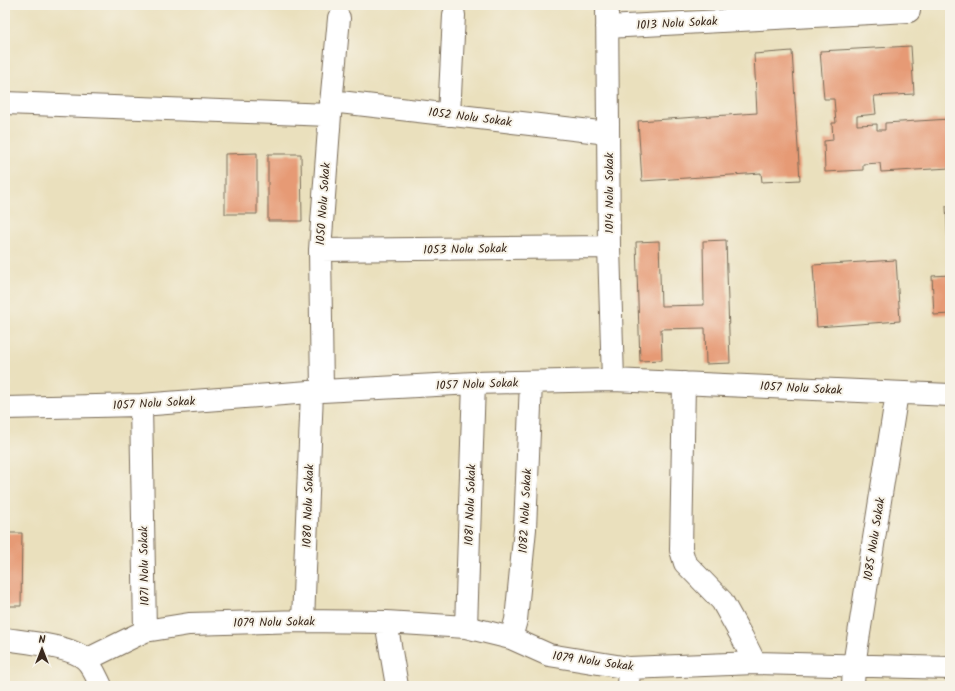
<svg xmlns="http://www.w3.org/2000/svg" width="955" height="691" viewBox="0 0 955 691" font-family="Kalam,sans-serif">
  <style>
    .building { fill: #e69a74 }
    .lines { fill: none; stroke-linecap: round; stroke-linejoin: round }
    .minor-casing { stroke: #786a56; stroke-width: 24 }
    .minor { stroke: #fff; stroke-width: 22 }
    .labels { text-anchor: middle; stroke-width: 4; stroke-linejoin: round; paint-order: stroke }
    .street-label { font-size: 12px; fill: #3b2a1e; stroke: #f7f3e8 }
  </style>
  <rect width="100%" height="100%" fill="#f7f3e8"/>
  <filter id="ink" filterUnits="userSpaceOnUse"><feTurbulence type="fractalNoise" baseFrequency=".025" numOctaves="2"/><feDisplacementMap in="SourceGraphic" scale="8" xChannelSelector="R" yChannelSelector="G"/><feConvolveMatrix kernelMatrix="1 2 1 2 8 2 1 2 1" color-interpolation-filters="sRGB"/></filter>
  <filter id="wash" filterUnits="userSpaceOnUse"><feTurbulence type="fractalNoise" baseFrequency=".012" numOctaves="4" result="noise"/><feDisplacementMap in="SourceGraphic" scale="16" xChannelSelector="R" yChannelSelector="G"/><feGaussianBlur stdDeviation="0.9" result="paint"/><feColorMatrix in="noise" values="0 0 0 0 0 0 0 0 0 0 0 0 0 0 0 0 0 1.4 0 .05"/><feComposite in="paint" operator="in"/></filter>
  <g filter="url(#wash)">
    <rect width="100%" height="100%" fill="#eae0bd"/>
    <g id="blocks">
      <path class="building" d="M639,5H660V6L640,7Z
        M911,46L914,94L874,96L876,114L857,116V125L877,124V130H885V123L950,119V168L881,172L880,163L863,164V170L825,172L824,141L833,140L832,123H836L834,99H824L820,51Z
        M792,51L800,180L762,182L761,173L642,181L638,121L757,113L754,54Z
        M257,153V214H225V154Z
        M268,154H301L302,221H268Z
        M946,206H950V247H948Z
        M726,240L730,363L706,364L705,328L661,329L662,360L640,361L636,242L659,241L661,306L704,305L703,241Z
        M896,260L900,321L817,327L813,265Z
        M950,275V314L934,315L932,276Z
        M5,533H22L21,606H5Z"/>
    </g>
  </g>
  <g filter="url(#ink)">
    <use href="#blocks" fill-opacity="0" stroke="#786a56" stroke-width="1"/>
    <g class="lines">
      <defs>
        <path id="minor" d="M607,5L609,247L613,380
          M607,27L909,11V5
          M331,101L608,133
          M5,103L330,115
          M449,115L454,15
          M320,250L609,247
          M684,383L681,550L685,563L722,601L742,637L755,663
          M322,391L320,250L330,115L339,18
          M5,408L141,405L322,391L474,383L613,380L950,395
          M303,621L312,392
          M386,622L397,686
          M466,627L474,383
          M145,631L189,624L303,621L386,622L466,627L511,638L549,655L629,668L755,663L950,668
          M511,638L516,620L525,529L531,382
          M5,639C25,642 71,646 85,659C92,665 97,678 101,686
          M86,660L145,631L141,405
          M628,686L629,668
          M853,686L854,665L897,393"/>
      </defs>
      <use href="#minor" class="minor-casing"/>
      <use href="#minor" class="minor"/>
    </g>
  </g>
  <g class="labels">
    <g class="street-label">
      <text transform="translate(677 23) rotate(-3)" y="4">1013 Nolu Sokak</text>
      <text transform="translate(470 117) rotate(7)" y="4">1052 Nolu Sokak</text>
      <text transform="translate(609 193) rotate(-90)" y="4">1014 Nolu Sokak</text>
      <text transform="translate(323 204) rotate(-86)" y="4">1050 Nolu Sokak</text>
      <text transform="translate(465 249) rotate(-1)" y="4">1053 Nolu Sokak</text>
      <text transform="translate(477 384) rotate(-2)" y="4">1057 Nolu Sokak</text>
      <text transform="translate(801 388) rotate(3)" y="4">1057 Nolu Sokak</text>
      <text transform="translate(154 403) rotate(-3)" y="4">1057 Nolu Sokak</text>
      <text transform="translate(470 505) rotate(-88)" y="4">1081 Nolu Sokak</text>
      <text transform="translate(308 506) rotate(-88)" y="4">1080 Nolu Sokak</text>
      <text transform="translate(525 511) rotate(-87)" y="4">1082 Nolu Sokak</text>
      <text transform="translate(874 539) rotate(-81)" y="4">1085 Nolu Sokak</text>
      <text transform="translate(144 566) rotate(-91)" y="4">1071 Nolu Sokak</text>
      <text transform="translate(274 622) rotate(-1)" y="4">1079 Nolu Sokak</text>
      <text transform="translate(593 661) rotate(8)" y="4">1079 Nolu Sokak</text>
    </g>
  </g>
  <rect width="955" height="691" fill="none" stroke="#f7f3e8" stroke-width="20"/>
  <g transform="translate(42 649)" stroke="#f7f3e8" stroke-width="3" paint-order="stroke">
  <path d="M0-3L7 15L0 10L-7 15Z" fill="#3b2a1e"/>
  <text y="-6" font-size="11" font-weight="bold" text-anchor="middle" fill="#3b2a1e">N</text>
  </g>
</svg>
